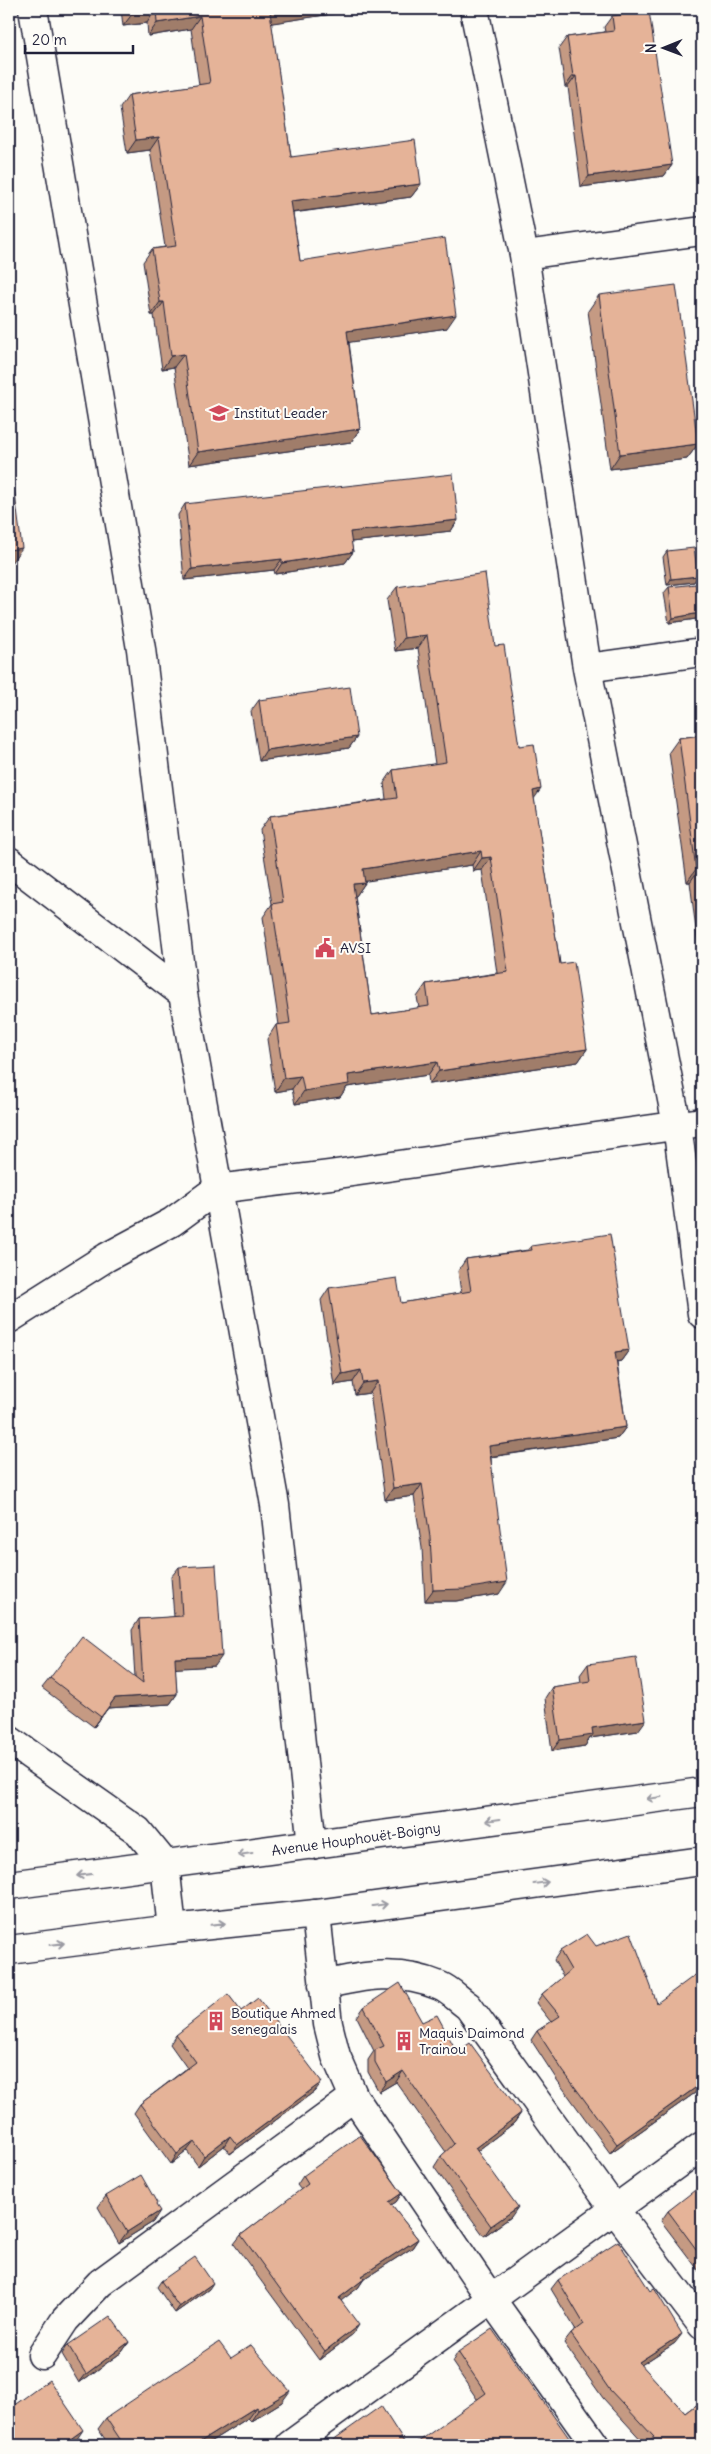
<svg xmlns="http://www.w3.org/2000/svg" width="711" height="2454" viewBox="0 0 711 2454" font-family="Delius,sans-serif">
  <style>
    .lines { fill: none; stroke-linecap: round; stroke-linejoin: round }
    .minor-casing { stroke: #22223b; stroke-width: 31 }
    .secondary-casing { stroke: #22223b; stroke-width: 31 }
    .trunk-casing { stroke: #22223b; stroke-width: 31 }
    .minor { stroke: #fdfcf7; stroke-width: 28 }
    .secondary { stroke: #fdfcf7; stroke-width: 28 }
    .trunk { stroke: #fdfcf7; stroke-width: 28 }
    .wall { fill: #c59a83; stroke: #22223b; fill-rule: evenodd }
    .shaded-wall { fill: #a07d6a; stroke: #22223b }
    .building { fill: #e5b398; stroke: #22223b; fill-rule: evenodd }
    .oneway { stroke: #9a9aa2 }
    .labels { text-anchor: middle; stroke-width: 4; stroke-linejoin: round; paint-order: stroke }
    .poi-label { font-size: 14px; fill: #22223b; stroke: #fdfcf7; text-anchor: start }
    .street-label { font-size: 14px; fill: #22223b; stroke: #fdfcf7 }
  </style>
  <rect width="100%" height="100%" fill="#fdfcf7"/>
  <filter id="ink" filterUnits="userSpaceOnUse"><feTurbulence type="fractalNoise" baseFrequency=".02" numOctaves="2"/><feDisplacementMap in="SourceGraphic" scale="10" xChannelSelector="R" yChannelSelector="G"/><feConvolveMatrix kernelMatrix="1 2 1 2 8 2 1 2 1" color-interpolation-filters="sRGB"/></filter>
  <g filter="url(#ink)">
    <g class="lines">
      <defs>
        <path id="minor" d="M33,9L141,649L183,994L275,1505L312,1845
          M474,9L524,255L587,668L677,1125L702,1314
          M524,255L702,231
          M587,668L702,652
          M9,861L183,994
          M9,1319L107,1257L172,1222L217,1189L330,1175L702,1122
          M316,1914L328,2024L336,2056L354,2097L491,2299L595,2445
          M323,1985C365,1975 399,1969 440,1986C450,1990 459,2000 468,2006L615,2210L702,2325
          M42,2355L65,2320L100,2283L354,2097
          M290,2445L702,2146"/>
        <path id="secondary" d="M9,1740L138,1831L165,1864L172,1929"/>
        <path id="trunk" d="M9,1885L702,1792
          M9,1950L172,1929L316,1914L702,1861"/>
      </defs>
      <use href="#minor" class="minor-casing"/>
      <use href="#secondary" class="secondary-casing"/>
      <use href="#trunk" class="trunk-casing"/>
      <use href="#minor" class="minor"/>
      <use href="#secondary" class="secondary"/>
      <use href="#trunk" class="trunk"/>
    </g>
    <path class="wall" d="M121,9H340L338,13L271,23L291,157L421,184L411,197L293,213L300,261L447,328L349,342L360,429L351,442L189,465L174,367L162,369L154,315H151L143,262L152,249L165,247L150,150L127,153L120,108L129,95L199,85L191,29L148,36L147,23L123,26Z
      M612,16L672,165L664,176L581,187L568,87H565L559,48L567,37L605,32L604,27Z
      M599,295L698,444L687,459L610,469L588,311Z
      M185,504L458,520L451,531L351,542L353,552L345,563L275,574L274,570L184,580L178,515Z
      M667,551L698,576L694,582L667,585L663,557Z
      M397,587L495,646L519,746L534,799L560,964L587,1049L578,1062L429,1084L428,1075L347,1087L340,1097L295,1104L292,1089L275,1092L267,1039L276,1025H279L263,917L272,904L260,830L270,816L386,799L384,783L393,770L435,764L418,648L395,651L387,600ZM472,865L473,871L482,870L497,973L426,984L417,997L419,1008L372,1015L355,896H356L365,883V881Z
      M669,587L700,613L696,619L669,623L664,593Z
      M259,700L357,737L349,748L259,761L251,711Z
      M702,735V978L690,882H687L669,752L679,738Z
      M531,1246L629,1350L621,1361L617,1362L626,1427L618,1438L491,1457L499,1594L456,1601H425L422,1548L414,1496L385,1500L370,1393L355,1395L353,1382L334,1385L321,1300L329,1288L401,1303L461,1293L458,1271L466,1259L528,1250Z
      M179,1567L215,1666L175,1668L177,1694L170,1704L108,1708L94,1727L42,1688L50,1678L135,1677L132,1630L139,1619L174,1617L171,1577Z
      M588,1664L638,1731L590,1738L585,1746L552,1751L545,1698L552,1687L581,1683L580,1675Z
      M596,1946L657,2003L702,2088L610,2153L557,2080L531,2040L537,2031L551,2022L536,2003L542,1994L563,1977L554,1960L560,1951Z
      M364,2007L422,2022L457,2052L521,2113L514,2123L477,2151L511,2217L484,2236L434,2167L441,2156L446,2152L396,2082L379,2092L368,2072V2060L374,2051L357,2017Z
      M241,2011L315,2091L230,2154L224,2146L198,2166L187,2151L171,2164L134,2113L140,2104L187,2068L170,2044L176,2035Z
      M303,2176L402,2193L396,2202L391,2205L418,2239L412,2248L364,2279L358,2288L341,2300L353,2334L319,2360L234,2244L241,2235L301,2190L297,2185Z
      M702,2191V2275L661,2221L668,2211Z
      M106,2196L156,2205L153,2222L119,2243L98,2207Z
      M558,2280L675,2343L641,2365L685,2413L702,2400V2442L699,2445H645V2444L603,2398L564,2343L571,2334L576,2330L551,2289Z
      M161,2281L209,2289L175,2313L157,2287Z
      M129,2342L122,2352L79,2383L62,2354L68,2345Z
      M458,2352L574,2445L477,2399L452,2362Z
      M231,2358L282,2402L251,2421L248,2418L205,2445H109L98,2429L106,2418Z"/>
    <path class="shaded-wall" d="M156,9L147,23L123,26L133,13Z
      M288,9H340L338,13L260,25L270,12Z
      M200,16L191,29L148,36L157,23Z
      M573,76H576L568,87H565Z
      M159,137L150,150L127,153L136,140Z
      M672,165L664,176L581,187L589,176Z
      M421,184L411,197L282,214L291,201Z
      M160,302H164L154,315H151Z
      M456,315L447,328L338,344L347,331Z
      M184,354L174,367L162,369L171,356Z
      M360,429L351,442L189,465L198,452Z
      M698,444L687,459L610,469L620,454Z
      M458,520L451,531L342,543L350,532Z
      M22,548L11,563L9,564V550Z
      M353,552L345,563L275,574L282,563Z
      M282,559L274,570L184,580L192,569Z
      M698,576L694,582L667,585L671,579Z
      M700,613L696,619L669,623L673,618Z
      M427,635L418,648L395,651L404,638Z
      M357,737L349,748L259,761L266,750Z
      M541,789L531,803L533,791Z
      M481,851L472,865L354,883L363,869Z
      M491,857L482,870L473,871L482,858Z
      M700,868L690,882H687L696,869Z
      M365,883L356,896L344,898L353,884Z
      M587,1049L578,1062L429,1084L439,1071Z
      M437,1062L428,1075L347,1087L340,1097L295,1104L304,1091L348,1075Z
      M301,1076L292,1089L275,1092L284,1078Z
      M629,1350L621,1361L607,1363L615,1352Z
      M361,1370L353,1382L334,1385L342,1374Z
      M378,1381L370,1393L355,1395L363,1383Z
      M626,1427L618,1438L481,1458L489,1446Z
      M422,1484L414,1496L385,1500L393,1488Z
      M507,1582L499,1594L456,1601H425L433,1590Z
      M222,1656L215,1666L167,1669L175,1658Z
      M177,1694L170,1704L108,1708L94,1727L115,1698Z
      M646,1720L638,1731L590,1738L585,1746L552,1751L560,1740L592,1728Z
      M403,2071L396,2082L379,2092L386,2082Z
      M322,2082L315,2091L230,2154L237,2145Z
      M702,2083V2088L610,2153L617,2144Z
      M521,2113L514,2123L468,2158L475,2148Z
      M230,2136L224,2146L198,2166L204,2156Z
      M194,2142L187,2151L171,2164L177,2154Z
      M402,2193L396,2202L383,2210L389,2202Z
      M518,2207L511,2217L484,2236L491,2226Z
      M160,2211L153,2222L119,2243L127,2232Z
      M418,2239L412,2248L355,2285L361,2276Z
      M364,2279L358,2288L333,2307L339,2298Z
      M213,2283L209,2289L175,2313L179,2307Z
      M359,2325L353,2334L319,2360L325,2351Z
      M682,2334L675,2343L632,2371L639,2362Z
      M129,2342L122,2352L79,2383L86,2374Z
      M290,2391L282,2402L251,2421L258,2410Z
      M256,2407L248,2418L205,2445H195Z
      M83,2430L73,2445H62Z
      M702,2438V2442L699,2445H693Z"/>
    <path class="building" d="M132,9H288L270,12L291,157L415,140L421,184L291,201L300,261L445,238L456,315L347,331L360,429L198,452L184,354L171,356L164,302H160L152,249L176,246L159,137L136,140L129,95L210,83L200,16L157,23L156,9L133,13Z
      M649,11L672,165L589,176L576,76H573L567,37L614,31L612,16Z
      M676,285L698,444L620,454L599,295Z
      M9,449L22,548L9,550Z
      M453,474L458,520L350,532L353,552L282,563V559L192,569L185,504Z
      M694,548L698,576L671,579L667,551Z
      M485,573L495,646L504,645L519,746L534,744L541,789L533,791L560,964L574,962L587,1049L439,1071L437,1062L348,1075L349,1084L304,1091L301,1076L284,1078L276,1025L290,1023L272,904L283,902L270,816L397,798L393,770L446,762L427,635L404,638L397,587ZM481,851L482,858L491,857L508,972L426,984L429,1006L372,1015L353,884L365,883L363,869Z
      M696,584L700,613L673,618L669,587Z
      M350,687L357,737L266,750L259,700Z
      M702,735V886L700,868L696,869L679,738Z
      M610,1234L629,1350L615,1352L626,1427L489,1446L507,1582L464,1589L433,1590L430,1537L422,1484L393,1488L378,1381L363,1383L361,1370L342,1374L329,1288L397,1278L401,1303L471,1291L466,1259L532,1250L531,1246Z
      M216,1565L222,1656L175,1658L177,1694L115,1698L101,1717L50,1678L82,1636L143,1683L139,1619L182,1616L179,1567Z
      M636,1657L646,1720L592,1728L593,1735L560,1740L552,1687L590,1681L588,1664Z
      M631,1933L657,2003L702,1970V2083L617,2144L563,2071L537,2031L560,2016L542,1994L571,1970L560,1951L587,1934L596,1946Z
      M400,1983L422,2022L437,2015L457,2052L470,2043L521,2113L475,2148L518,2207L491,2226L441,2156L454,2144L403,2071L386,2082L375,2062V2050L384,2046L364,2007Z
      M228,1994L241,2011L258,1998L322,2082L237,2145L230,2136L204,2156L194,2142L177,2154L140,2104L196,2062L176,2035Z
      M360,2135L402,2193L389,2202L418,2239L361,2276L364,2279L339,2298L359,2325L325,2351L241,2235L308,2184L303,2176Z
      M141,2175L157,2203L156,2205L160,2211L127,2232L106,2196Z
      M699,2187L702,2191V2257L668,2211Z
      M618,2241L650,2291L654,2288L682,2334L639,2362L685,2413L702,2400V2438L693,2445H645L644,2444L654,2437L609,2389L571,2334L584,2324L558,2280Z
      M195,2257L213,2283L179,2307L161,2281Z
      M110,2316L129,2342L86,2374L68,2345Z
      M492,2329L574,2445H414L486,2393L458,2352Z
      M219,2342L231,2358L251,2345L290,2391L258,2410L256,2407L195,2445H124L106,2418Z
      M49,2380L83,2430L62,2445H9V2409Z
      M381,2406L406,2445H326Z"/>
    <defs><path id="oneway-shaft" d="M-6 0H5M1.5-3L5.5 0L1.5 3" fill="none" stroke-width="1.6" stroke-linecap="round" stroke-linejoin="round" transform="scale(1.25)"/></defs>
    <g class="oneway">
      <use href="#oneway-shaft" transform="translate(654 1798) rotate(172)"/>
      <use href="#oneway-shaft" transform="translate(493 1820) rotate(172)"/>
      <use href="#oneway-shaft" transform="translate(245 1854) rotate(172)"/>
      <use href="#oneway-shaft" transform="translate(84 1875) rotate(173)"/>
      <use href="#oneway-shaft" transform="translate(541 1883) rotate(-8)"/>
      <use href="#oneway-shaft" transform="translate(380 1905) rotate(-8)"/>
      <use href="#oneway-shaft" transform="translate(218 1924) rotate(-6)"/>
      <use href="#oneway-shaft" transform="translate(57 1944) rotate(-7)"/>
    </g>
  </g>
  <defs>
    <symbol id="university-bare" viewBox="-9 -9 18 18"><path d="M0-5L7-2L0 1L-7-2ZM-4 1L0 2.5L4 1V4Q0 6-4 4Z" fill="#d1495b" stroke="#fdfcf7" stroke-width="2.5" paint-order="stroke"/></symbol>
    <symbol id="civic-bare" viewBox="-9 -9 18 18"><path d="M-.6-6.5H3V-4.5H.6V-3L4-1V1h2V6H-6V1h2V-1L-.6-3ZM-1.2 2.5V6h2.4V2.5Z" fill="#d1495b" stroke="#fdfcf7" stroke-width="2.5" paint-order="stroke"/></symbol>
    <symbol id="building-bare" viewBox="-9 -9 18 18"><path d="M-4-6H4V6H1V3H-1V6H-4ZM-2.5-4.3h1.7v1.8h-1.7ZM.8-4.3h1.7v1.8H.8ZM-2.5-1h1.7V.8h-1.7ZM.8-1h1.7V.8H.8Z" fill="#d1495b" stroke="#fdfcf7" stroke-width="2.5" paint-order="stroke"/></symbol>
  </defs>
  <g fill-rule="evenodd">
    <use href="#university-bare" x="205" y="399" width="28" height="28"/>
    <use href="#civic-bare" x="311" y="934" width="28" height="28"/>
    <use href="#building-bare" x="202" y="2007" width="28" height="28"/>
    <use href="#building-bare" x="390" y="2027" width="28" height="28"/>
  </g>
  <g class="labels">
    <g class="poi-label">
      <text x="234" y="418">Institut Leader</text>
      <text x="340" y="953">AVSI</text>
      <text x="231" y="2018">Boutique Ahmed<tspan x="231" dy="16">senegalais</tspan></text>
      <text x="419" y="2038">Maquis Daimond<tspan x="419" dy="16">Trainou</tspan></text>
    </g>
    <g class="street-label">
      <text transform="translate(356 1839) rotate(-8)" y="5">Avenue Houphouët-Boigny</text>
    </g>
  </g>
  <rect width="711" height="2454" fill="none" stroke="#fdfcf7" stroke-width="30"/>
  <rect x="15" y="15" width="681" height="2424" fill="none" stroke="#22223b" stroke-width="2" filter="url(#ink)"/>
  <g transform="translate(664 48) rotate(269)" stroke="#fdfcf7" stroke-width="4" paint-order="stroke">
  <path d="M0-4L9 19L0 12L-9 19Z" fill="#22223b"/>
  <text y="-8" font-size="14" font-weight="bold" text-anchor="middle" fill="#22223b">N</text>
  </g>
  <path d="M25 45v8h108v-8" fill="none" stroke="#22223b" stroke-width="2.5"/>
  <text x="32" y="45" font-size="15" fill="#22223b" stroke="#fdfcf7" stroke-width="4" paint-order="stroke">20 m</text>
</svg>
